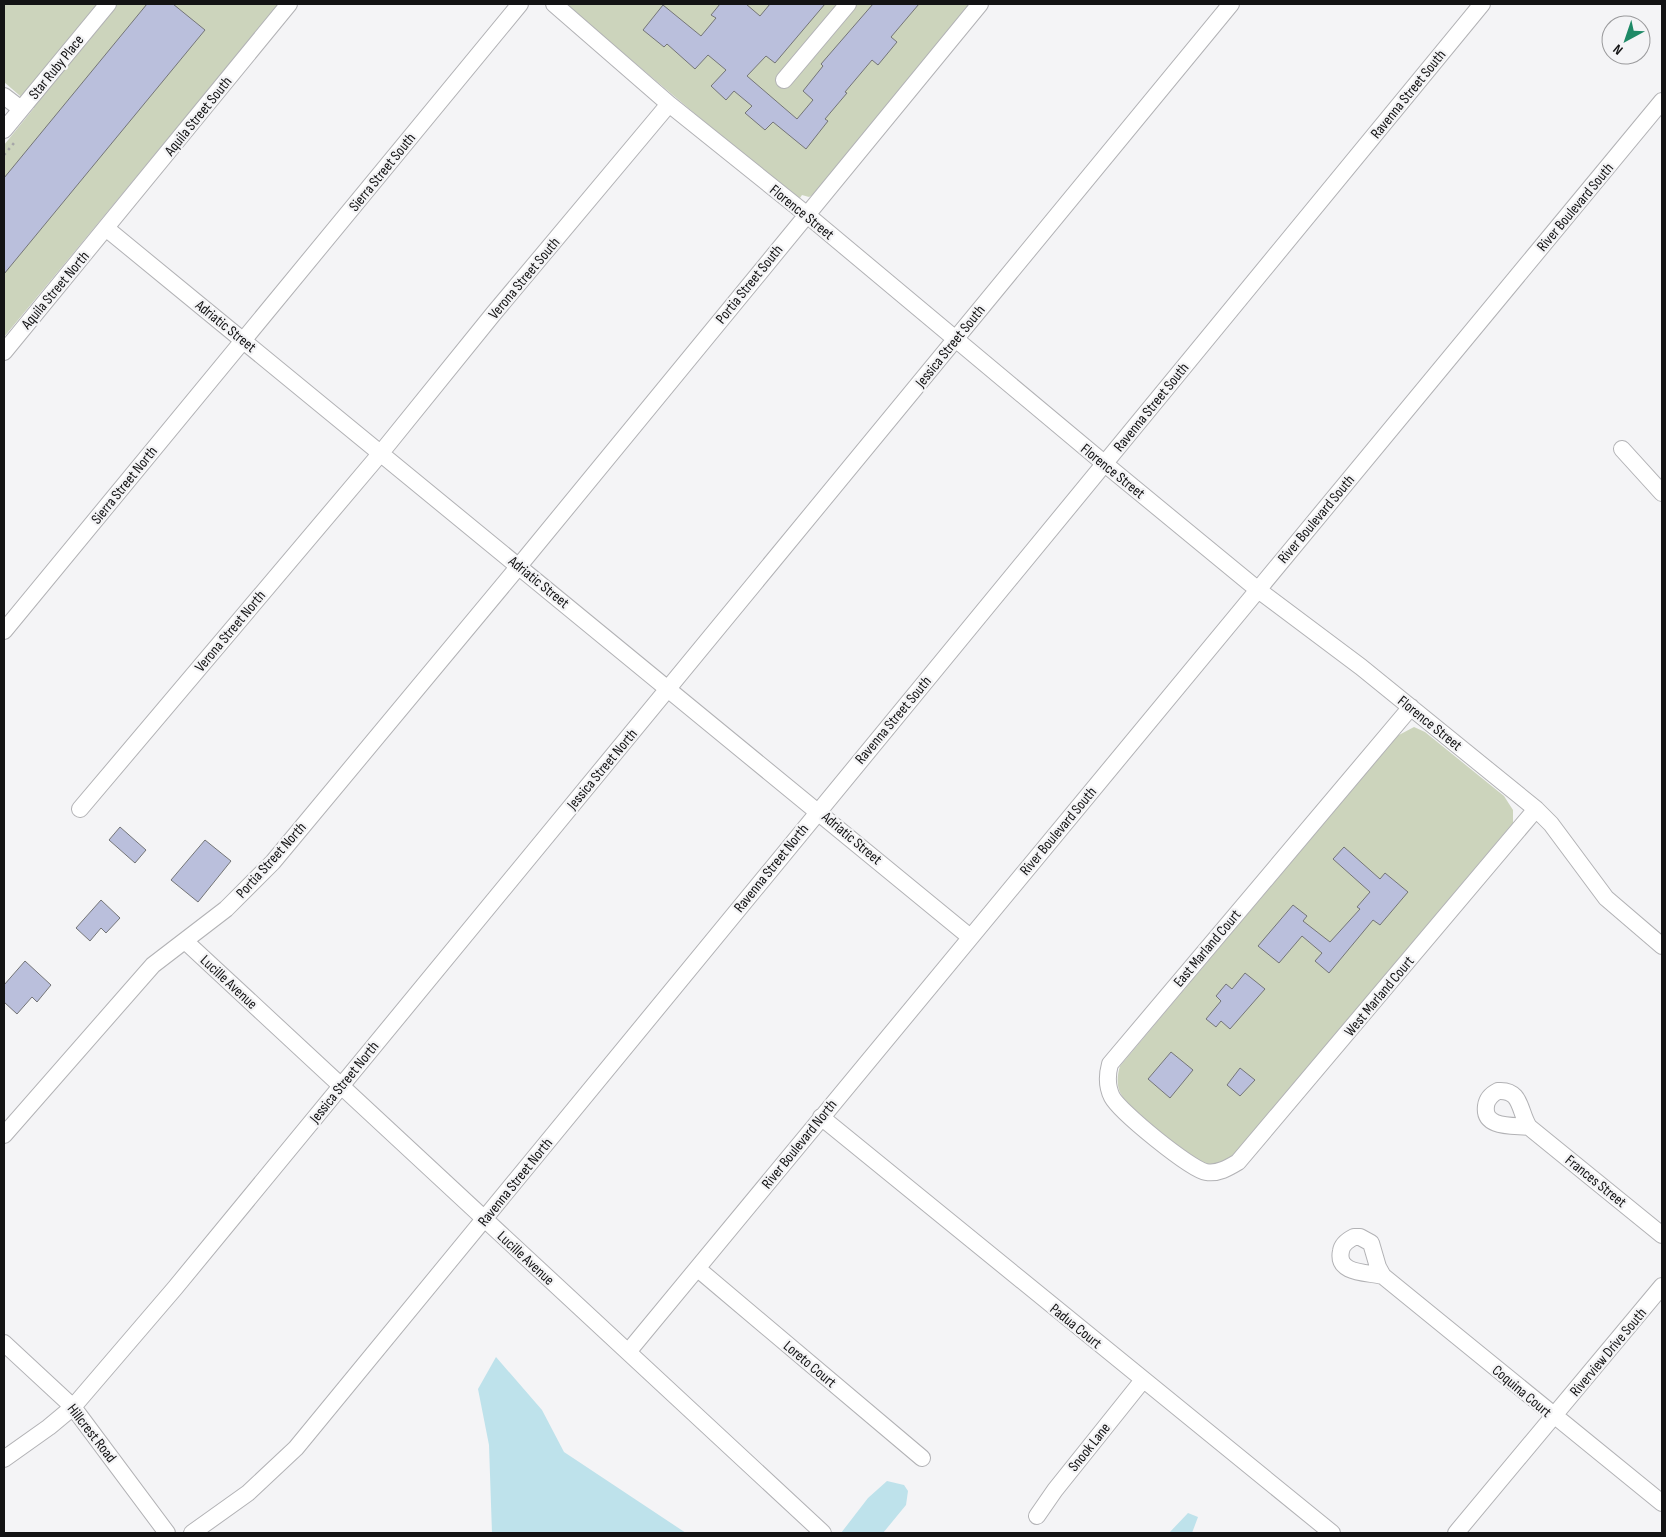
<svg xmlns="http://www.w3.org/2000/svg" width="1666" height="1537" viewBox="0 0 1666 1537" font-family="'Sofia Sans Condensed',sans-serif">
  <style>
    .green { fill: #ccd4bc }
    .water { fill: #bee2eb }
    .building { fill: #babfdc; stroke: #747577 }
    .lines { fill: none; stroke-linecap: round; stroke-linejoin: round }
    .minor-casing { stroke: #b2b2b5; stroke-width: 18 }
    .path { stroke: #a6a6a8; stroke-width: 2.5; stroke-dasharray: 2.5 4; stroke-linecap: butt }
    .minor { stroke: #fff; stroke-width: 16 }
    .labels { text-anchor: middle; stroke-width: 4.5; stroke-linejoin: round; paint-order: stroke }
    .street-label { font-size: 15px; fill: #131314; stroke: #f4f4f6 }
  </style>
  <rect width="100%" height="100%" fill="#f4f4f6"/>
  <path class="green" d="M4,4H279L4,337V145L34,108L4,82Z
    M565,4H971L816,193L809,197L802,195L800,198L789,193Z
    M1414,727L1425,732L1504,796L1513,810V823L1236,1152C1228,1160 1216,1167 1205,1164C1191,1160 1129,1108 1122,1096C1116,1087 1117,1076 1120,1066L1397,736Z"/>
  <path class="water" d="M496,1357L542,1410L564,1452L686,1533H492L489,1445L478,1389Z
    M887,1481L904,1485L908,1491L906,1505L883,1533H841L868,1498Z
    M1188,1513L1198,1517L1192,1533H1169Z"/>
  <path class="building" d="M147,4H173L205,30L4,274V178Z
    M720,4H746L760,16L770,4H825L775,63L766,56L747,76L797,119L813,100L803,91L823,66L821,64L873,4H919L891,37L897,42L878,65L872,60L845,92L847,93L825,119L828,121L806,149L773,122L765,130L745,113L752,106L734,91L726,100L711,86L726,70L708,55L695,69L667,44L664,47L643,30L663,5L701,36L716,18L711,15Z
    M120,827L146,850L135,863L109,840Z
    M205,840L231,861L198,902L171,880Z
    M1344,847L1380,879L1385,873L1408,892L1380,925L1373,920L1329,973L1315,961L1322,953L1302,936L1279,963L1258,946L1293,905L1307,916L1303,921L1330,942L1360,909L1357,907L1370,892L1333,859Z
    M101,900L120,918L106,933L101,928L90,941L76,928Z
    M25,961L51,985L37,1002L32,997L17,1014L4,1002V985Z
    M1245,973L1265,989L1230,1029L1221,1021L1216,1027L1206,1019L1221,1001L1216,996L1226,984L1232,989Z
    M1171,1052L1193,1070L1170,1098L1148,1079Z
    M1240,1068L1255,1080L1240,1096L1227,1085Z"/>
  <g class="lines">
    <defs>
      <path id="minor" d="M554,4L669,104L806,214L1105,464L1257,589L1361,667L1536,809L1551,824L1606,898L1662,946
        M784,80L848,4
        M4,96L21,109
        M4,130L108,4
        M107,229L970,937
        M4,352L289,4
        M1622,449L1662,493
        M4,631L520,4
        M1411,707L1110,1064C1107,1075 1107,1087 1112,1097C1120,1112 1190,1169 1206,1172C1218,1174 1228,1168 1238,1162L1536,809
        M80,809L380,454L494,313L669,104
        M185,941L823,1533
        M1498,1091C1522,1089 1519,1112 1529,1127C1514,1125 1483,1129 1486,1106C1487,1098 1492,1094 1498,1091Z
        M821,1117L1332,1533
        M1529,1127L1662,1235
        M4,1135L153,965L226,909L273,862L519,566L980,4
        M1354,1237H1360L1371,1243L1378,1267L1383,1276C1369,1272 1336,1275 1341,1251C1342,1244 1348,1240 1354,1237Z
        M698,1269L922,1458
        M1383,1276L1662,1503
        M4,1343L73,1407L167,1533
        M628,1352L1662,101
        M4,1459L49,1427L73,1407L175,1288L1231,4
        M1037,1516L1055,1490L1143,1380
        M192,1533L248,1493L296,1448L1482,4
        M1456,1533L1662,1286"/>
    </defs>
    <use href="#minor" class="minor-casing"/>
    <path class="path" d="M4,155L14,143"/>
    <use href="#minor" class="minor"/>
  </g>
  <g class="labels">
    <g class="street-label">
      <text transform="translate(56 67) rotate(-51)" y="5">Star Ruby Place</text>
      <text transform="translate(1408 94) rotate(-51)" y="5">Ravenna Street South</text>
      <text transform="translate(198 116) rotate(-51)" y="5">Aquila Street South</text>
      <text transform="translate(382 172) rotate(-51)" y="5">Sierra Street South</text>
      <text transform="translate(1575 207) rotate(-50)" y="5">River Boulevard South</text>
      <text transform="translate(802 212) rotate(39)" y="5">Florence Street</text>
      <text transform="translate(524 278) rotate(-50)" y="5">Verona Street South</text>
      <text transform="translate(749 284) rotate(-51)" y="5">Portia Street South</text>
      <text transform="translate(55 290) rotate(-50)" y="5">Aquila Street North</text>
      <text transform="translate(226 326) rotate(39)" y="5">Adriatic Street</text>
      <text transform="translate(950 346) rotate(-51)" y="5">Jessica Street South</text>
      <text transform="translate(1151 407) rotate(-51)" y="5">Ravenna Street South</text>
      <text transform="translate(1113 471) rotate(39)" y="5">Florence Street</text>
      <text transform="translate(124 485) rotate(-51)" y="5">Sierra Street North</text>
      <text transform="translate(1316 519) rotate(-50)" y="5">River Boulevard South</text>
      <text transform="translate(539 582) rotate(39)" y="5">Adriatic Street</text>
      <text transform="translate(230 631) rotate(-50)" y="5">Verona Street North</text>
      <text transform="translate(893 720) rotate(-50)" y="5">Ravenna Street South</text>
      <text transform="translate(1430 723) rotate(39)" y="5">Florence Street</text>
      <text transform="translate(602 769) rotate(-50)" y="5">Jessica Street North</text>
      <text transform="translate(1058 831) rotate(-50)" y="5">River Boulevard South</text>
      <text transform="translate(852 838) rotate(40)" y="5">Adriatic Street</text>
      <text transform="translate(271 860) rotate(-48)" y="5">Portia Street North</text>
      <text transform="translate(771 868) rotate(-51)" y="5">Ravenna Street North</text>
      <text transform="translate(1207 948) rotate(-50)" y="5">East Marland Court</text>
      <text transform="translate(229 982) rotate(43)" y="5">Lucille Avenue</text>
      <text transform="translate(1379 996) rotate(-50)" y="5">West Marland Court</text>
      <text transform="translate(344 1082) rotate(-51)" y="5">Jessica Street North</text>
      <text transform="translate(799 1144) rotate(-51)" y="5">River Boulevard North</text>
      <text transform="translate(1596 1181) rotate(39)" y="5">Frances Street</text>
      <text transform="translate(515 1182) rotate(-51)" y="5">Ravenna Street North</text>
      <text transform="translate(526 1258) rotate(43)" y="5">Lucille Avenue</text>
      <text transform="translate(1076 1326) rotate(39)" y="5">Padua Court</text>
      <text transform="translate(1608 1352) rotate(-50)" y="5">Riverview Drive South</text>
      <text transform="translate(810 1364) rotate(40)" y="5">Loreto Court</text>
      <text transform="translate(1522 1391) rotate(40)" y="5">Coquina Court</text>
      <text transform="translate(92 1433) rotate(52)" y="5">Hillcrest Road</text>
      <text transform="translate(1089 1447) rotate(-51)" y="5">Snook Lane</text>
    </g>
  </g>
  <rect width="1666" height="1537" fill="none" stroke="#131314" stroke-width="10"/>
  <g transform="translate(1626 40) rotate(220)"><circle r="24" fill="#f4f4f6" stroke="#9a9a9c"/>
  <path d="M0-4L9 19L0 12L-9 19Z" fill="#1e8966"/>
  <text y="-8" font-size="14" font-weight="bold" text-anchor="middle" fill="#131314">N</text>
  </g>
</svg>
